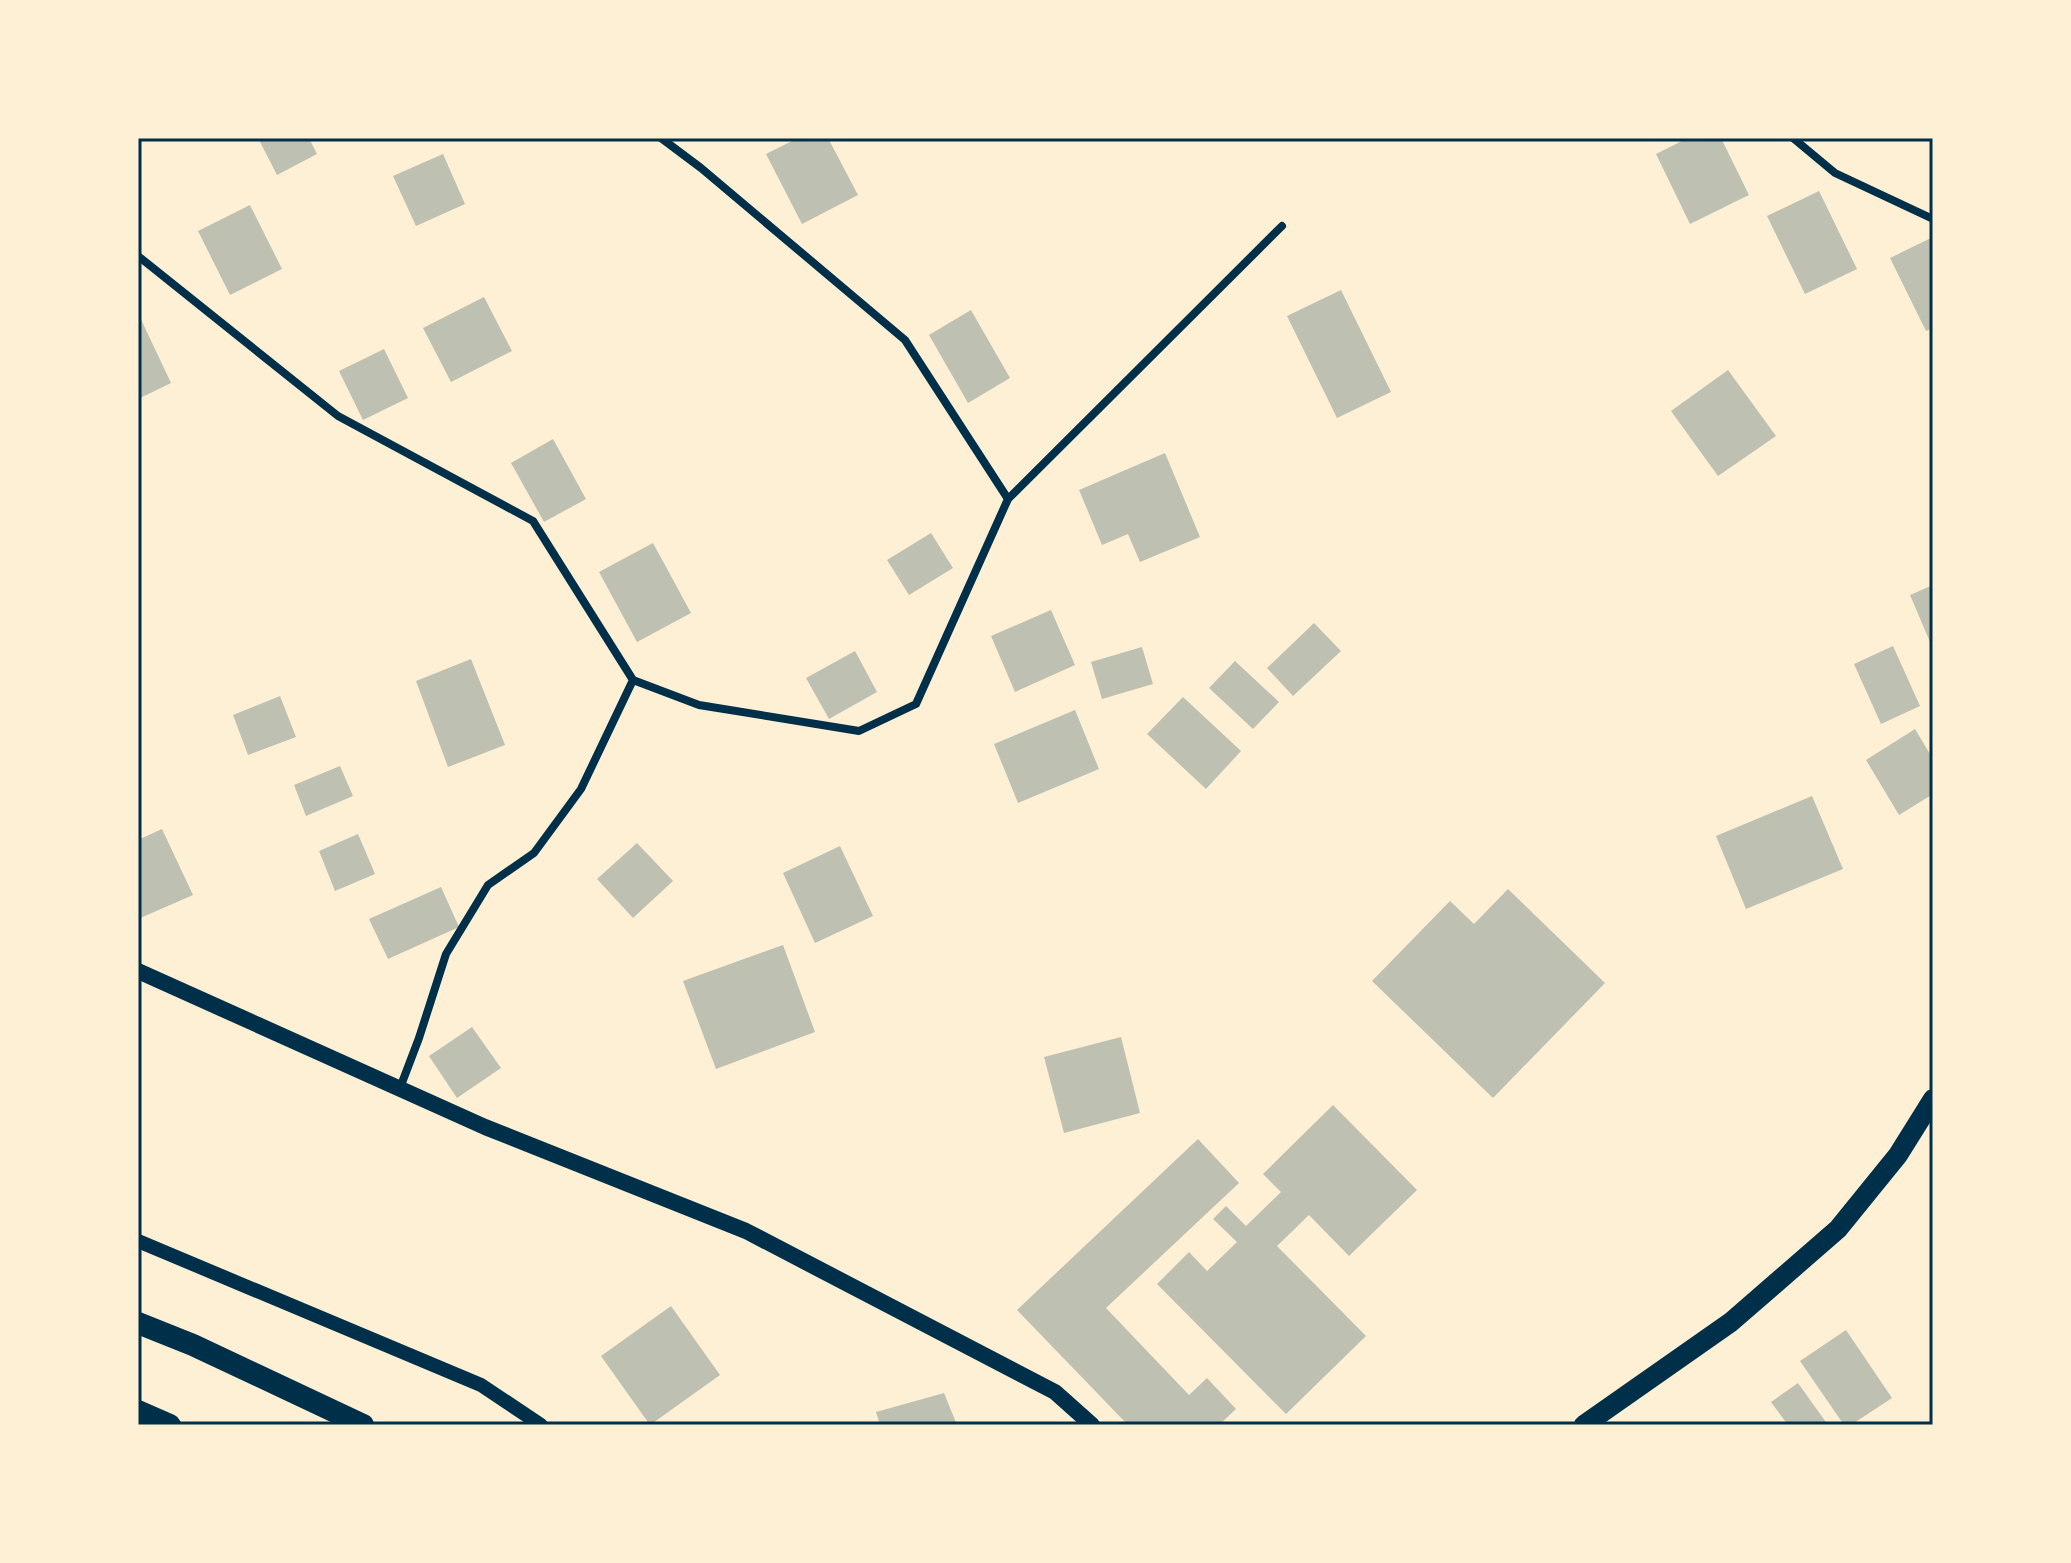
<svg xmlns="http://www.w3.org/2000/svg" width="2071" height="1563" viewBox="0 0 2071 1563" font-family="'Nunito Sans',sans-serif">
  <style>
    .building { fill: #bec0b2 }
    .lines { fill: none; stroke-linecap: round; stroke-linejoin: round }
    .minor { stroke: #003049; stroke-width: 8 }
    .tertiary { stroke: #003049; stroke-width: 14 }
    .secondary { stroke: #003049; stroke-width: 16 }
    .primary { stroke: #003049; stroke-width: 20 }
    .trunk { stroke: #003049; stroke-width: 22 }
    .neatline { fill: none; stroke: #003049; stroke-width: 3 }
  </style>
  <rect width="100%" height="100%" fill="#fdf0d5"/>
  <path class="building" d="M258,138H309L317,154L277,175Z
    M798,138H828L858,195L802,224L766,154Z
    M1688,138H1721L1749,195L1690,224L1656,154Z
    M443,154L465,204L416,226L393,176Z
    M1819,191L1857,269L1805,294L1767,216Z
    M250,205L282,269L230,295L198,231Z
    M1933,237V328L1926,331L1890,258Z
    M1341,290L1391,392L1337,418L1287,316Z
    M484,297L512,351L451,382L423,328Z
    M971,310L1010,378L968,403L929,335Z
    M138,313L171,383L138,399Z
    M384,349L408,398L363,420L339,371Z
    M1728,370L1776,436L1718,476L1671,411Z
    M553,439L586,499L544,522L511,463Z
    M1165,453L1200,537L1140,562L1128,534L1102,545L1079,490Z
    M931,533L953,568L909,595L887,560Z
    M653,543L691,613L637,642L599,572Z
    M1933,585V649L1910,595Z
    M1051,610L1075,665L1015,692L991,636Z
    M1314,623L1341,651L1293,696L1267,668Z
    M1893,646L1920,706L1881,724L1854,664Z
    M1142,647L1153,684L1102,699L1091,662Z
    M855,651L877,692L829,719L806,678Z
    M471,659L505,745L448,767L416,681Z
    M1235,661L1279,702L1253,729L1209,688Z
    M280,696L296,737L248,755L233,715Z
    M1183,697L1241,751L1206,789L1147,734Z
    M1075,710L1099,769L1018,803L994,744Z
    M1915,729L1933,759V794L1899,815L1866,760Z
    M340,766L353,796L306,816L294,785Z
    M1812,796L1843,869L1746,909L1716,836Z
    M162,829L193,895L138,919V840Z
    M358,834L375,874L335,891L319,851Z
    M637,843L673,881L633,918L597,879Z
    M840,846L873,916L815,943L783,873Z
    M441,887L459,927L388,959L369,919Z
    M1508,889L1605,983L1493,1098L1372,981L1450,901L1474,924Z
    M783,945L815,1032L716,1069L683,981Z
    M472,1027L501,1068L457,1098L429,1056Z
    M1121,1037L1140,1113L1064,1133L1044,1057Z
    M1333,1105L1417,1190L1349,1256L1309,1215L1277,1246L1366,1336L1286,1414L1157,1284L1189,1252L1207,1271L1237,1242L1213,1219L1226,1206L1246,1226L1281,1192L1263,1174Z
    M1198,1139L1239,1183L1106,1308L1189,1395L1207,1378L1236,1409L1219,1425H1128L1017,1310Z
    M671,1306L720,1375L650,1425L601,1356Z
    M1846,1330L1892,1398L1851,1425H1844L1800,1361Z
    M1798,1383L1828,1425H1788L1771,1402Z
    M944,1393L957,1425H880L876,1412Z"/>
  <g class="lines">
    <path class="minor" d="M661,138L701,168L905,340L1008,499
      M1793,138L1835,173L1933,219
      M138,256L338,416L533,521L633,680L699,705L859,731L916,704L1008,499L1282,226
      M400,1088L419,1038L446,954L488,885L534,853L581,789L633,680"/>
    <path class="tertiary" d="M138,1241L481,1385L541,1425"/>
    <path class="secondary" d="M138,971L485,1127L746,1231L1055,1392L1092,1425"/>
    <path class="primary" d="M1584,1425L1731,1322L1838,1229L1898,1155L1933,1099"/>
    <path class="trunk" d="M138,1323L193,1345L363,1425
      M138,1411L170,1425"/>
  </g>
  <rect width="2071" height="1563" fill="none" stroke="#fdf0d5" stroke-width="280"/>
  <rect x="140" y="140" width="1791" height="1283" class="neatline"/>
</svg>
